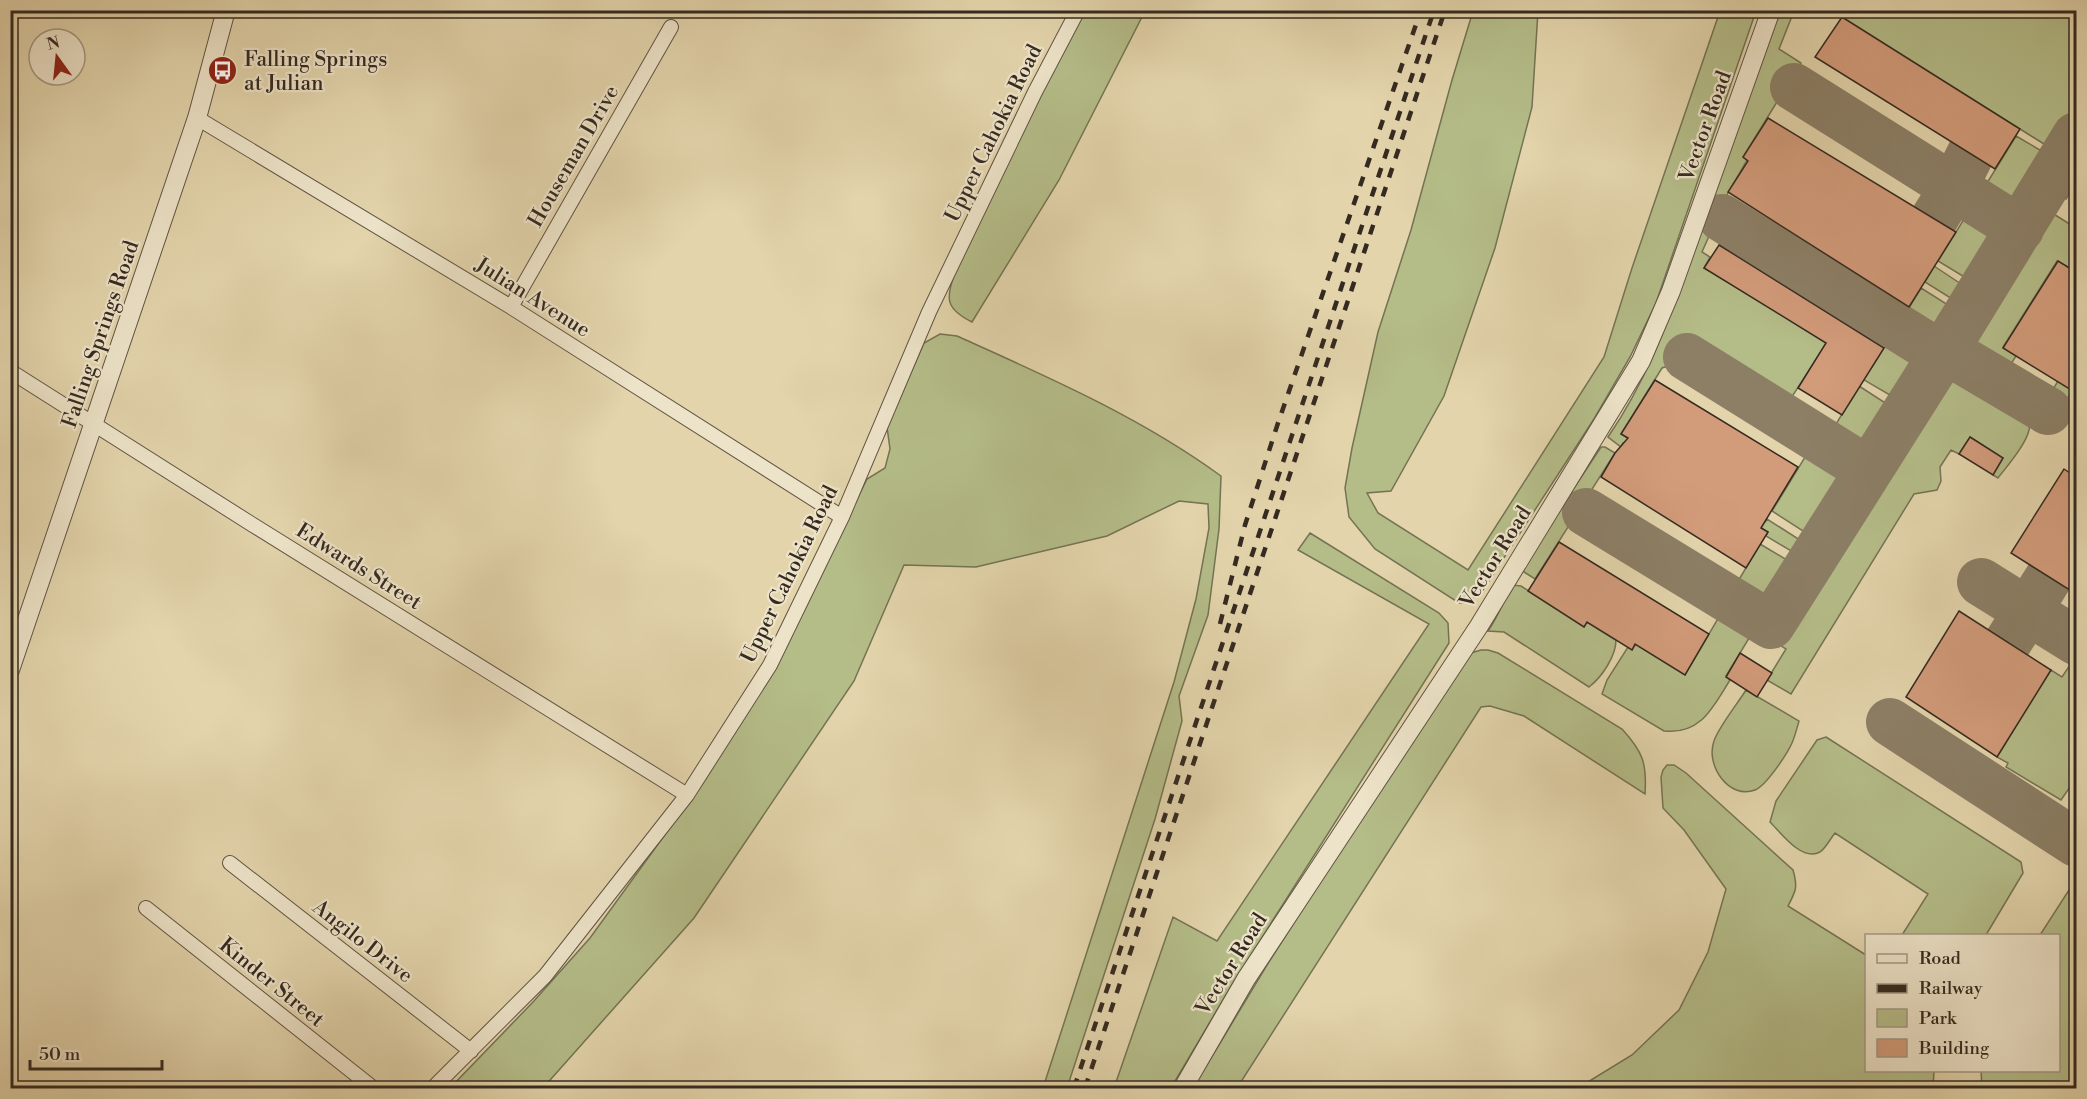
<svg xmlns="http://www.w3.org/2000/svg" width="2087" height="1099" viewBox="0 0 2087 1099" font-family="'Libre Bodoni',serif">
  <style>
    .green { fill: #b4bc88; stroke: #747354; stroke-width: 1.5 }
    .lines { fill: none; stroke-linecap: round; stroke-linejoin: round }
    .taxiway { stroke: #8c7f66; stroke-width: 48 }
    .building { fill: #d29b7a; stroke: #352a21; stroke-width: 1.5 }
    .minor-casing { stroke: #605444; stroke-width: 16 }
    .tertiary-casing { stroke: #605444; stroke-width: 20 }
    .minor { stroke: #ede3c8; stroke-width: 14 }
    .tertiary { stroke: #ede3c8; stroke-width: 18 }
    .rail { stroke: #352a21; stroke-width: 4.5; stroke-dasharray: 10 10; stroke-linecap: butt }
    .labels { text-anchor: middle; stroke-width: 4.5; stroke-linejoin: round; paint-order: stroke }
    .poi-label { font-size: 21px; fill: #352a21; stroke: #ede3c8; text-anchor: start }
    .street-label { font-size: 21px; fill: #352a21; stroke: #ede3c8 }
  </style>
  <rect width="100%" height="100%" fill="#e3d4ab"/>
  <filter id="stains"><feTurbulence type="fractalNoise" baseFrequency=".00333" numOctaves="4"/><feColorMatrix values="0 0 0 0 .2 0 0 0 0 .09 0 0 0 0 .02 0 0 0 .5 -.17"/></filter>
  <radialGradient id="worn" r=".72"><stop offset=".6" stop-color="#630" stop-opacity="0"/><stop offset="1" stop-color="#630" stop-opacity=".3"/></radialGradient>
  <path class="green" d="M1085,11H1145L1059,180L972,322C946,309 945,299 955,273L1051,74Z
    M1473,11H1538L1532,107L1495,248L1444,396L1391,491L1367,493L1378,513L1468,570L1604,357L1632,268L1720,11H1756L1656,303L1630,357L1594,419L1483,590L1468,602L1459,603L1375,549L1349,517L1345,488L1352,448L1378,332L1411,230L1452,80Z
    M1777,11H1794L1779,49L1801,63L1743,157L1747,160L1728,193L1702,252L1710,257L1704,268L1872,367L1892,335L1915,348L1921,358L1895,398L1864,380L1824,347L1786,406L1687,344L1674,364L1662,368L1621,434L1765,522L1767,519L1800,540L1803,547L1798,555L1766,536L1768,532L1623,443L1621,447L1608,437C1649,378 1672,310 1697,243C1724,166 1751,88 1777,11Z
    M1831,11H2076V108L2053,147L2044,144Z
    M2016,136L2040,150L2046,157L2016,205L2007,206L1982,191Z
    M2076,160V183L2066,199L2062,197L2058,189Z
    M1969,211L1993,226L1997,236L1971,278H1966L1938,261Z
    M2052,213L2076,228V272L2057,261L2003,347L2016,356L2006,372L1983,356L1975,345L1979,317L2044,214Z
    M1934,266L1961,284L1964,288L1956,299L1949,297L1925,282Z
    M1921,288L1945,303L1951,309L1934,336L1923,335L1901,321Z
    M940,334L957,336C1048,377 1140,417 1221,476L1219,529L1208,615L1179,696L1182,721L1155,819L1067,1088H1043L1174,682L1196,599L1209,528L1208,504L1179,501L1107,536L976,567L904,565L854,681L694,918L543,1088H450L533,1002L590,938L706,778L777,663L867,479L885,468L890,449L887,427L924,343Z
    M1953,381C1980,382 2006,405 2028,419C2037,433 2007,466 1998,478L1993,475L2003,458L1970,437L1959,454L1951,450L1940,467L1941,481L1937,490L1914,494L1791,694L1767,680L1786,649L1775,642L1932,392L1942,384Z
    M2058,381L2073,390L2076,385V393L2070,395L2061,406L2047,399Z
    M1859,386L1890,406L1862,453L1830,434Z
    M1601,447H1605L1615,453L1535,579L1524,572L1522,567Z
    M1810,449L1849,474L1813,531L1806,533L1772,511Z
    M1310,533L1439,613L1448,623L1449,643L1233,983L1171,1088H1114L1173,917L1217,941L1429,624L1298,550Z
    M1760,544L1792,563L1772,599L1759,602L1734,588Z
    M1512,585L1521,586L1584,627L1587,622L1616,640C1616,656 1602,677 1589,687L1504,632L1488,631C1498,617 1504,600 1512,585Z
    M1723,610L1754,630L1726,676L1730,680C1713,707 1701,735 1664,731L1602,694L1607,680L1628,647L1632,650L1636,644L1685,675Z
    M1481,650H1488L1498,653L1622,729C1643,752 1647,763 1645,794L1524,716L1490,706L1481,707L1237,1088H1193L1267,965L1412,739L1471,653Z
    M2070,665L2076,669V787L2072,784L2061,800L2006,767L2008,763L1997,757L2051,670L2062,677Z
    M1746,690L1799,721C1797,728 1795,736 1792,743C1787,754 1766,786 1755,790C1729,800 1705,765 1714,741C1718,728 1738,703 1746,690Z
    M1826,737L2021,862L2023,873L1986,935H1902L1928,894L1835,833C1830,839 1826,848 1820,852C1802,862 1781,833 1770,822L1776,801L1817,740Z
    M1667,765H1674L1686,773L1793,870C1798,887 1796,891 1788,906L1866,955V1070L1934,1071L1933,1088H1564L1583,1085L1632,1055L1679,1010L1708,952L1726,889L1684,830L1663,808L1661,777L1663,770Z
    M2076,885V1088H1982L1981,1071L2058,1070V936L2040,935L2069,890Z"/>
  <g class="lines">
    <path class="taxiway" d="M1794,87L2020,229
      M1722,218L1942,355
      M1934,219L1954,187L1971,153
      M1945,350L2048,411
      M1687,357L1868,470
      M1586,512L1771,625L1945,350L2076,136
      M1981,582L2076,641
      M2008,642L2049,577
      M1890,722L2076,843"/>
  </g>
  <path class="building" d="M1842,17L2020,129L1995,169L1815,57Z
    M1768,118L1956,232L1909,307L1728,192L1748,161L1743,157Z
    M1719,245L1884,348L1842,415L1798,388L1826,343L1704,268Z
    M2058,261L2076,272V393L2003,348Z
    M1655,380L1798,467L1761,528L1768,532L1746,568L1601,477L1615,453L1628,438L1621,434Z
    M1970,437L2003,458L1993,475L1959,454Z
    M2064,469L2076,477V594L2011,553Z
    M1559,542L1709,634L1685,675L1635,644L1632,650L1587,622L1584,627L1528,591Z
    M1959,611L2051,670L1997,757L1906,697Z
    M1740,653L1772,673L1757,697L1726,677Z"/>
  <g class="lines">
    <defs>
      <path id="minor" d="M197,118L511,307L842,517
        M511,307L671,27
        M10,371L253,525L687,795
        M230,863L471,1051
        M146,908L373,1088
        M433,1088L545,976L687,795L770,665L842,517L929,312L1035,92L1078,10"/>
      <path id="tertiary" d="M10,670L197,118L226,10
        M1183,1088L1246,979L1479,626L1641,361L1671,291L1771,10"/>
    </defs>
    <use href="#minor" class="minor-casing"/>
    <use href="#tertiary" class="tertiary-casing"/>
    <use href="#minor" class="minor"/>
    <use href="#tertiary" class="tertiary"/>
    <path class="rail" d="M1220,624L1245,525L1278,423L1421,10
      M1074,1088L1434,10
      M1085,1088L1445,10"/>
  </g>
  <defs>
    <symbol id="bus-disc" viewBox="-11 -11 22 22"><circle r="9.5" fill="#8f2418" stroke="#ede3c8"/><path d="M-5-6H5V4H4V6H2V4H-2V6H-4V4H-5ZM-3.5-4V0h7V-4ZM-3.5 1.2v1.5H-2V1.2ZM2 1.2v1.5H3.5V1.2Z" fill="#fff"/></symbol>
  </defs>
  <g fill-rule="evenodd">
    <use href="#bus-disc" x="206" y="54" width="33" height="33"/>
  </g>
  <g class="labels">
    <g class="poi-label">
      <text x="244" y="66">Falling Springs<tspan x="244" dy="24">at Julian</tspan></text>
    </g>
    <g class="street-label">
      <text transform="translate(1705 126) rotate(-70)" y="7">Vector Road</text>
      <text transform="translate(993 133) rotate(-64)" y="7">Upper Cahokia Road</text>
      <text transform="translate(573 156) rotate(-60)" y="7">Houseman Drive</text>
      <text transform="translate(533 297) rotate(32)" y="7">Julian Avenue</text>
      <text transform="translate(100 334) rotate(-71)" y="7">Falling Springs Road</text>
      <text transform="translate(1495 557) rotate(-58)" y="7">Vector Road</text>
      <text transform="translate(359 566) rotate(32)" y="7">Edwards Street</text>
      <text transform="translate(789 574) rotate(-64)" y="7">Upper Cahokia Road</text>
      <text transform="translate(363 941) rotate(38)" y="7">Angilo Drive</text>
      <text transform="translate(1231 964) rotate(-58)" y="7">Vector Road</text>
      <text transform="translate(272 982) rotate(39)" y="7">Kinder Street</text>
    </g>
  </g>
  <rect width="2087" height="1099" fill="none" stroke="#e3d4ab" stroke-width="36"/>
  <rect x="12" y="12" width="2063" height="1075" fill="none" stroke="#352a21" stroke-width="3"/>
  <rect x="18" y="18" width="2051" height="1063" fill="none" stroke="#352a21" stroke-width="1.5"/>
  <rect x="1865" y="934" width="195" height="138" fill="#ede3c8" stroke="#a39985" stroke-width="1.5"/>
  <rect x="1877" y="954" width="30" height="9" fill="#ede3c8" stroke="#a39985" stroke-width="1.5"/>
  <text x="1919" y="964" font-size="18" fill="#352a21">Road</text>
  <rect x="1877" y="984" width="30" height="9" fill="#352a21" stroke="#a39985" stroke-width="1.5"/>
  <text x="1919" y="994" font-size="18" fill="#352a21">Railway</text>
  <rect x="1877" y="1009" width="30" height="18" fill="#b4bc88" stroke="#a39985" stroke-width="1.5"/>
  <text x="1919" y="1024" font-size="18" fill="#352a21">Park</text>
  <rect x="1877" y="1039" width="30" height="18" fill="#d29b7a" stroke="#a39985" stroke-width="1.5"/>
  <text x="1919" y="1054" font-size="18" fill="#352a21">Building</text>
  <g transform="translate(57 57) rotate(345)"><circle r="28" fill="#ede3c8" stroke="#a39985" stroke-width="1.5"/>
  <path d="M0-4.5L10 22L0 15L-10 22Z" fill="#8f2418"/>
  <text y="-9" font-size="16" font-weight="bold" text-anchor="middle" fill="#352a21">N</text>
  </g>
  <path d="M30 1060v9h132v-9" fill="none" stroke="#352a21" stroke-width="3"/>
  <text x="39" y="1060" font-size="18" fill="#352a21" stroke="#ede3c8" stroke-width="4.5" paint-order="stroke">50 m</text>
  <rect width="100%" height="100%" filter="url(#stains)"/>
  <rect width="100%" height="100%" fill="url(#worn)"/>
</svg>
